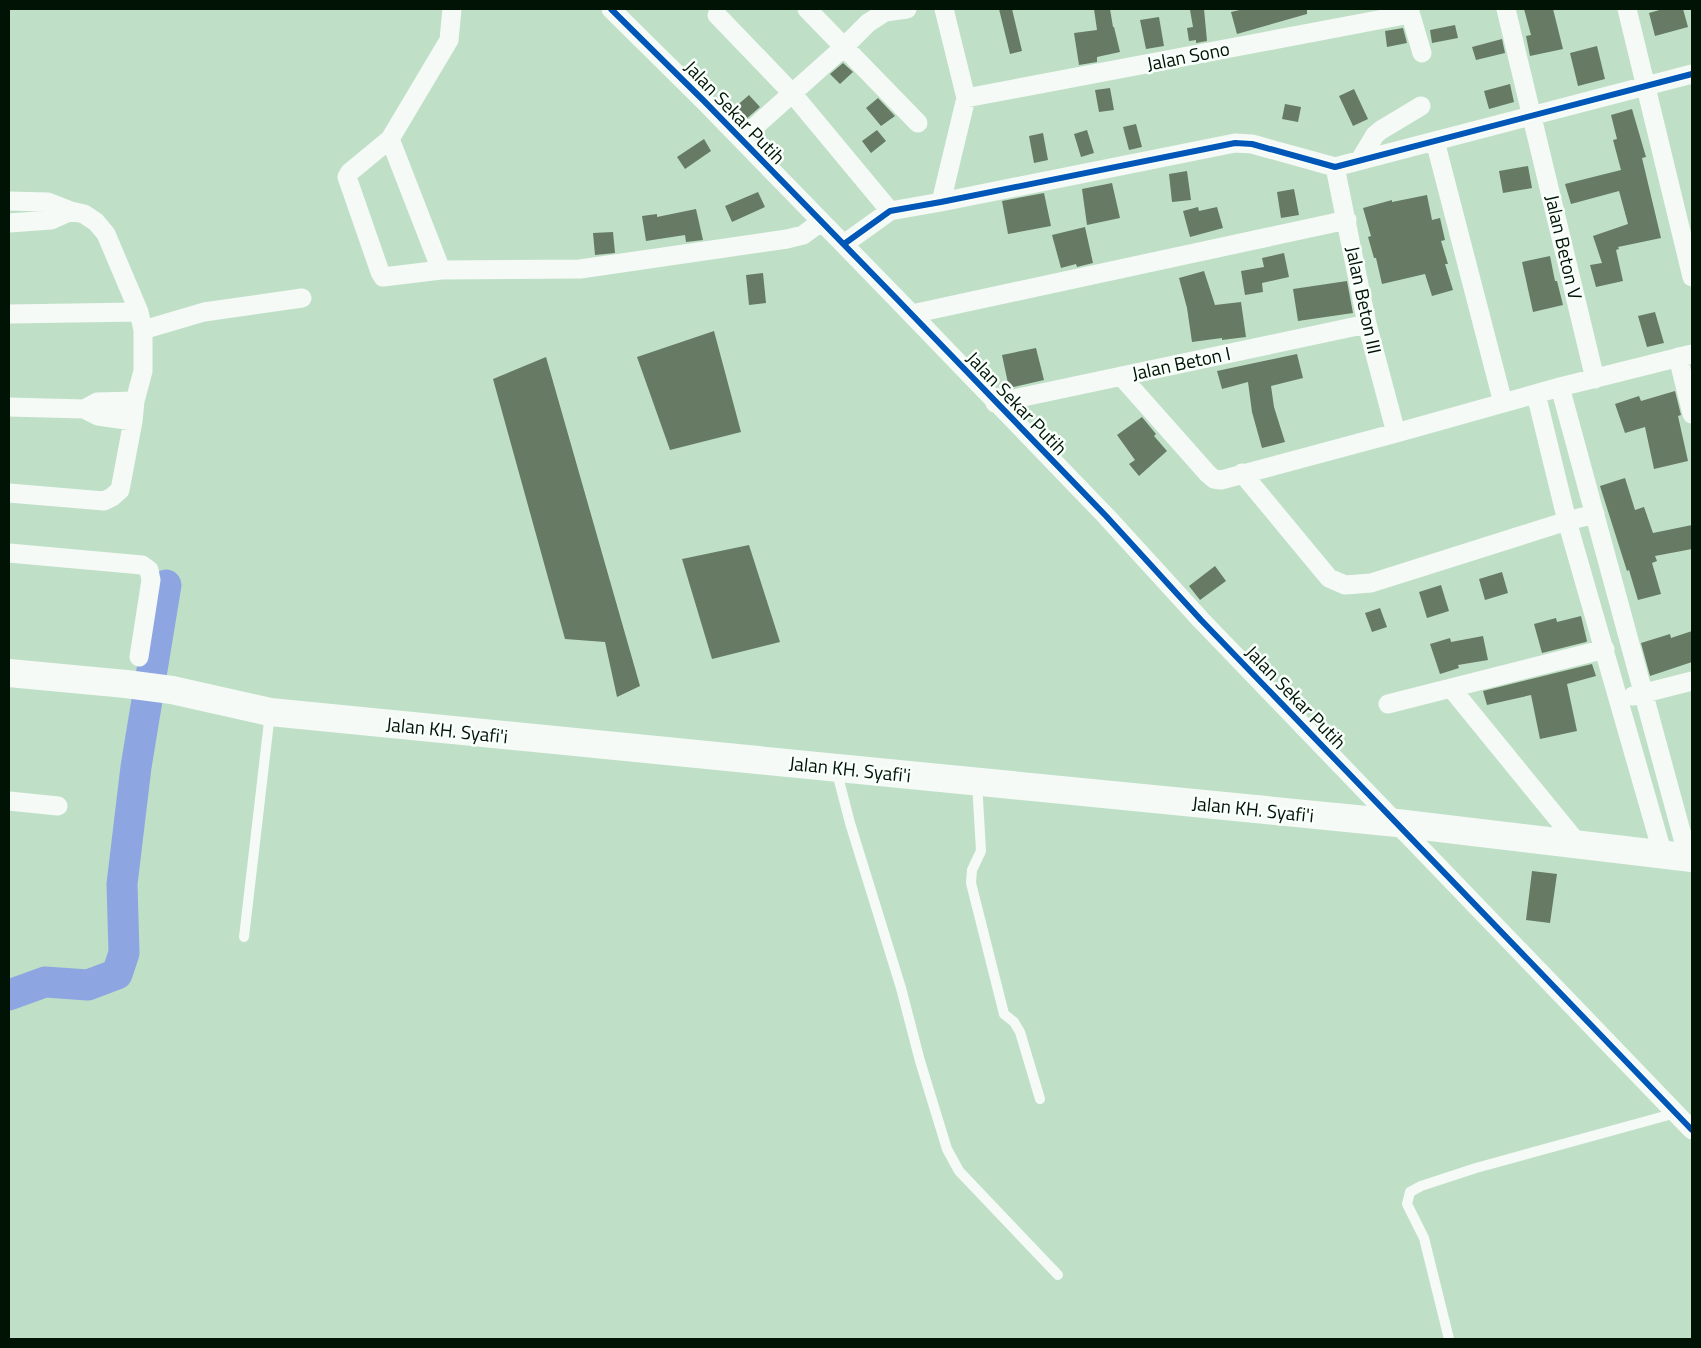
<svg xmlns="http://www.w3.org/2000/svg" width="1701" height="1348" viewBox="0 0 1701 1348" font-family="'Titillium Web',sans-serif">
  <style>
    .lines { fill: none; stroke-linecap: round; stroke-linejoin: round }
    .river { stroke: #8da6e1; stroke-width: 31 }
    .building { fill: #667a64 }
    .service { stroke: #f5faf7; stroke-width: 10 }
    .minor { stroke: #f5faf7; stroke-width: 19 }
    .secondary { stroke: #f5faf7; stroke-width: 28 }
    .cycleway-casing { stroke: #f9fffa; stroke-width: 9 }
    .cycleway { stroke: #0057b8; stroke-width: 6 }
    .labels { text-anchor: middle; stroke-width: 5; stroke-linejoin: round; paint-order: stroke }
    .street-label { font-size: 19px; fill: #001305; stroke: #f9fffa }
  </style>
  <rect width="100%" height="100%" fill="#bfe0c7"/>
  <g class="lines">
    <path class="river" d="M9,995L45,982L88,985L117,974L124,953L122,884L136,767L166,585"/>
  </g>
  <path class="building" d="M999,9H1012L1022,51L1010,54Z
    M1094,9H1110L1113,27H1114L1120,52L1097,57V62L1079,65L1074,33L1097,30Z
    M1204,9L1207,41L1196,43V40L1189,41L1187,28L1193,27L1190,10Z
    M1244,9H1307V14L1237,34L1231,12Z
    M1524,9H1553L1563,49L1530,56L1526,36L1531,35Z
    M1663,9H1683L1688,27L1655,36L1649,13Z
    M1159,17L1164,46L1146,49L1140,20Z
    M1455,25L1458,38L1432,43L1430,30Z
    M1403,28L1407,43L1387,47L1385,31Z
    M1502,39L1505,53L1476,60L1472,47Z
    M1597,46L1605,79L1578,86L1570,53Z
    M843,63L853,72L840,84L830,74Z
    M1510,84L1514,102L1489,109L1484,91Z
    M1110,88L1114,110L1099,112L1095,90Z
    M1354,89L1368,119L1353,126L1339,96Z
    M749,95L760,107L745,120L734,108Z
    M878,98L895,116L881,126L866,108Z
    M1285,104L1301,107L1298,122L1282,119Z
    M1632,109L1646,157L1642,158L1661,238L1618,247L1619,249L1616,250L1623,281L1596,287L1590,265L1602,263L1593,236L1628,224L1619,191L1571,204L1565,184L1621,170L1613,140L1617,139L1611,115Z
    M1136,124L1142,147L1129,150L1123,127Z
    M877,130L886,141L871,153L862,141Z
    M1087,130L1094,153L1081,157L1074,134Z
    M1043,133L1048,160L1034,163L1029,136Z
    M704,139L711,151L685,169L677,157Z
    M1528,166L1532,188L1503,193L1499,171Z
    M1187,171L1191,200L1172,202L1169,174Z
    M1112,183L1120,218L1087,225L1082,189Z
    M1294,189L1299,215L1281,218L1277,192Z
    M758,192L765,207L732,222L725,206Z
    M1044,193L1051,226L1008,234L1002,201Z
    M1427,195L1432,220L1440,218L1445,240L1441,241L1448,264H1445L1453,290L1432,296L1425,274L1382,284L1376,258H1374L1368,237L1371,236L1363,208L1392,200V202Z
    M1198,207L1199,211L1217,207L1223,228L1190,237L1183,211Z
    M696,209L703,240L686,242L685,235L646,241L642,216L657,214V217Z
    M1085,227L1093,263L1077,267L1076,264L1061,268L1052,235Z
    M613,232L615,253L595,255L593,233Z
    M1284,253L1289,277L1262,283L1263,292L1245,295L1241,271L1264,267L1262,258Z
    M1550,256L1555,281H1557L1563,305L1533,312L1522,262Z
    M1204,271L1215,305L1241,302L1246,337L1222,340V338L1192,342L1187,308L1179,278Z
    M763,273L766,303L749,305L746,275Z
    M1347,281L1353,313L1298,321L1293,289Z
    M1655,312L1664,343L1647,347L1638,316Z
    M714,331L741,432L670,450L637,357Z
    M1036,348L1044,380L1009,388L1002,355Z
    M1297,354L1303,378L1271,386L1274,407L1285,442L1262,448L1252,412L1248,382L1222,389L1217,371Z
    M546,357L640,686L617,697L605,642L565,639L493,379Z
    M1675,391L1681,415L1678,416L1688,461L1654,469L1645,427L1625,433L1615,404L1639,396L1641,401Z
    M1142,417L1156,434L1154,436L1167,451L1139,476L1129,464L1135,460L1117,435Z
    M1625,478L1635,510L1644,507L1653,533L1692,525V549L1655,556L1657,561L1652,563L1661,594L1638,600L1629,570L1627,571L1600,486Z
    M749,545L780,642L712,659L682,559Z
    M1215,566L1226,581L1200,600L1189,586Z
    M1502,572L1508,593L1485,600L1479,579Z
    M1441,585L1449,611L1427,618L1419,592Z
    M1380,608L1387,627L1372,632L1365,613Z
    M1581,616L1587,641L1586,642L1542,653L1534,624L1556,618L1557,622Z
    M1692,631V662L1650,676L1641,643L1670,634L1671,638Z
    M1483,636L1488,660L1458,665L1459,668L1440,674L1430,644L1450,638L1451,642Z
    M1592,664L1596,676L1567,684L1577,731L1540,739L1531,695L1487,705L1483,691Z
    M1532,871L1557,874L1550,923L1526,920Z"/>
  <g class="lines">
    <path class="service" d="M836,769L850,823L901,988L920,1061L947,1149L959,1171L1058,1275
      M977,782L981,851L972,870L971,883L1004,1014L1014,1022L1020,1032L1040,1099
      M244,937L270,713
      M1449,1339L1424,1238L1407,1204L1410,1192L1421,1186L1476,1168L1676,1113"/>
    <path class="minor" d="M452,9L449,40L390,139L350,172L347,177L380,272L383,277L441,270L580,269L787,239L803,235L821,222
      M611,9L704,101L895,297L1106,516L1201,620L1692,1130
      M807,9L918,123
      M1409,9L1422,53
      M1506,9L1595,379
      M1627,9L1692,277
      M717,15L792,93L890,211
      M966,98L1410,14
      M390,139L441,270
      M741,139L844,47L868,23L885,12L907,9
      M1435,141L1503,403
      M1360,160L1375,135L1381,130L1421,106
      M1335,167L1367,324L1396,433
      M9,201L48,202L71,211L84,214L96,222L106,234L139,312L143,330V371L135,401L133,421L120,490L112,497L104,501L9,493
      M941,202L966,98L944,9
      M9,223L51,220L71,211
      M844,244L890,211L941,202L1235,143L1252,144L1335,167L1692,74
      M9,314L139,312
      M912,314L1347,220
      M143,330L204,312L302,298
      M1678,357L1692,414
      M1121,376L1208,474L1214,479L1221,480L1396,433L1560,387L1692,354
      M1560,387L1688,857
      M1536,394L1567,521L1663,855
      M995,403L1367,324
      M9,407L84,409L98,416L133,421
      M84,409L97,402L135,401
      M1242,473L1329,578L1345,585L1371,583L1567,521L1595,514
      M9,553L142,565L149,570L151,580L139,657
      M1451,688L1580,846
      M1633,696L1692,681
      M1388,704L1605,649
      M9,801L58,806"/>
    <path class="secondary" d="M9,673L126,684L172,690L270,712L1397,823L1692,858"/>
    <defs>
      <path id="cycleway" d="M611,9L704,101L895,297L1106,516L1201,620L1692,1130
        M844,244L890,211L941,202L1235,143L1252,144L1335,167L1692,74"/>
    </defs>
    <use href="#cycleway" class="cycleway-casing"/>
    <use href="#cycleway" class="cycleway"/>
  </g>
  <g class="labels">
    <g class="street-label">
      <text transform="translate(1188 56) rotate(-11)" y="7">Jalan Sono</text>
      <text transform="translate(735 112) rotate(46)" y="7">Jalan Sekar Putih</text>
      <text transform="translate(1564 247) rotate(77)" y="7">Jalan Beton V</text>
      <text transform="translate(1364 300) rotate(78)" y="7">Jalan Beton III</text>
      <text transform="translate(1181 363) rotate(-12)" y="7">Jalan Beton I</text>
      <text transform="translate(1017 403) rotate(46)" y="7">Jalan Sekar Putih</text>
      <text transform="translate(1296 697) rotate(46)" y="7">Jalan Sekar Putih</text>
      <text transform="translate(447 730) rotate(6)" y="7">Jalan KH. Syafi'i</text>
      <text transform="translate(850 769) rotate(6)" y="7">Jalan KH. Syafi'i</text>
      <text transform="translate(1253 809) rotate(6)" y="7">Jalan KH. Syafi'i</text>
    </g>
  </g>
  <rect width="1701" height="1348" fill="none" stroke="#001305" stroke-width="20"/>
</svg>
